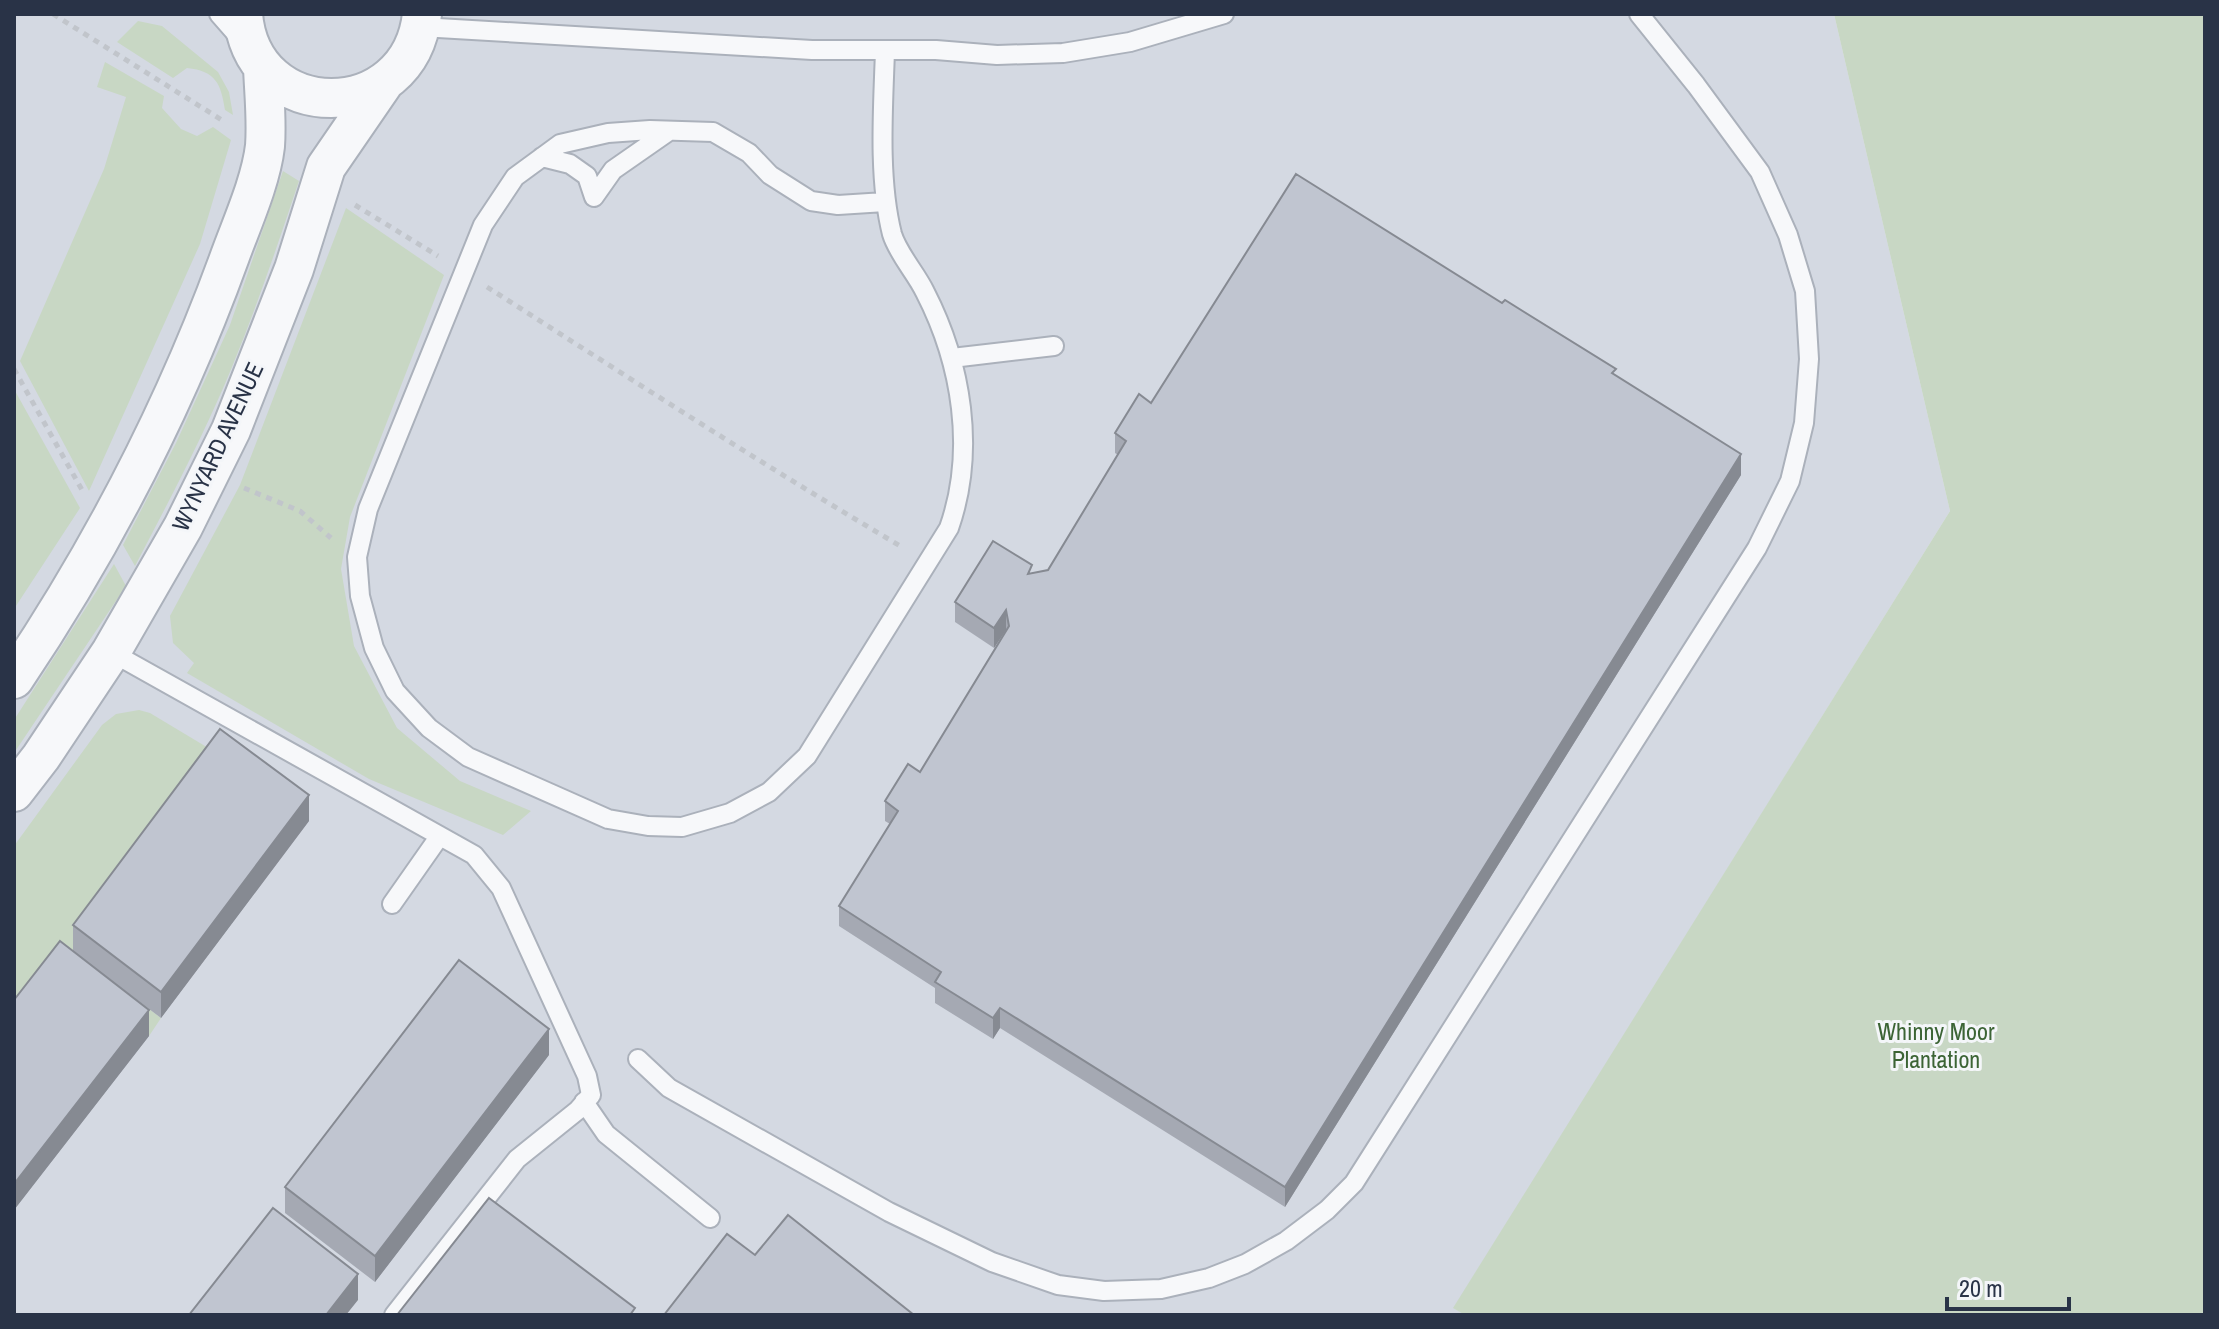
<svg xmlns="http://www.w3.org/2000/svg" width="2219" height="1329" viewBox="0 0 2219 1329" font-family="'Archivo Narrow',sans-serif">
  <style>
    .built { fill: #d4d9e2 }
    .green { fill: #c8d7c4 }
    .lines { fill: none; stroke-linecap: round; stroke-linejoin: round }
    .lane-casing { stroke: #abb1bb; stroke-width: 22 }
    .street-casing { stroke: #abb1bb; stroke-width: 42 }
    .path { stroke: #c1c5cb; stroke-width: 5; stroke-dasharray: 6 6; stroke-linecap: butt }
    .lane { stroke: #f7f8fa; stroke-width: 18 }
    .street { stroke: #f7f8fa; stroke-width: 38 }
    .wall { fill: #a5a9b3 }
    .shaded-wall { fill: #868a92 }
    .building { fill: #c0c5d0; stroke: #868a92; stroke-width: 2 }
    .labels { text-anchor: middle; stroke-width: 6; stroke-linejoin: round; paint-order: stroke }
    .street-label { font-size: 24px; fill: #293347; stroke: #f4f6f9 }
    .park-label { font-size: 24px; fill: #3c6435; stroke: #f4f6f9 }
  </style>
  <rect width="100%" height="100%" fill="#e3e7ed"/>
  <path class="built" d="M14,14H1834L1950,511L1454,1308L1465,1315H14Z"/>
  <path class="green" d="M1834,14H2205V1315H1465L1453,1308L1950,511Z
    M138,21L162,26L218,72L229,92L233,115L225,110C221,84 216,71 187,68L173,78L117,42Z
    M105,62L164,96L162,108L181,129L197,136L213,127L231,140L200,244L89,491L20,361L104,169L126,97L97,87Z
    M283,171L299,181C278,244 257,306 232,367C204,435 169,501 135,566L123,545L176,443L230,325Z
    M346,208L444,275L350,517L341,569L354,646L397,728L460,781L531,811L503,835L369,779L187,673L194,663L173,643L170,616L240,485Z
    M14,389L80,508L14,609Z
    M114,564L126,586L14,753V720Z
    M139,710L150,713L220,755L73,951L161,1018L149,1036L14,1026V846L102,725L116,714Z"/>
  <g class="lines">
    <defs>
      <path id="lane" d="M219,14L240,38
        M421,27L812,50H936L997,55L1063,53L1130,42L1224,14
        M542,157L570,164L587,176L594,197L613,170L669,131
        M885,202L838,205L811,201L770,175L749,153L713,132L650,130L608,133L560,144L515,177L483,225L368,509L357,557L360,596L374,648L395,691L429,728L468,757L608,819L648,826L682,827L730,813L769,792L807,756L949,528C976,451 962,364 925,292C916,273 898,254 892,234C878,178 883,109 885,51
        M952,358L1054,346
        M111,652L474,855L501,888L587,1076L591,1095L578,1110L517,1159L394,1315
        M392,904L439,837
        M638,1059L669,1088L889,1212L992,1262L1058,1285L1104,1291L1161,1289L1209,1278L1245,1264L1286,1241L1327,1210L1354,1183L1757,548L1790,481L1804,423L1809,359L1805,291L1788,235L1760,172L1696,85L1639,14
        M584,1102L606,1134L710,1218"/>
      <path id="street" d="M243,14C252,126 410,126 422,14
        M14,679C102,548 176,405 230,256C242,223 261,181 265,146C267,120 264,93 263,67
        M14,792L41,757L111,652L183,527L231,430L294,269L326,167L383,84"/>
    </defs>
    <use href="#lane" class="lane-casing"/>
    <use href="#street" class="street-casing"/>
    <path class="path" d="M53,14L225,122
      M355,205L438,256
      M487,287C625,375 761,464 902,547
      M14,369L82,490
      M244,488L300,511L331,538"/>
    <use href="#lane" class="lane"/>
    <use href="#street" class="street"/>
  </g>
  <path class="wall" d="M1616,376L1741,475L1285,1207L1000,1028L993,1039L935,1003V988L839,926V906L890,824L885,821V801L920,772L1006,630L994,648L955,622V602L1032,573L1048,570L1118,455L1115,453V433L1151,403Z
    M309,821L161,1018L83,959L149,1036L14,1210V1000L73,951V925Z
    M549,1055L375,1282L285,1213V1187Z"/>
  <path class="shaded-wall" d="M1741,454V475L1285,1207V1187Z
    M1006,610V630L994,648V628Z
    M309,795V821L161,1018V992Z
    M1000,1008V1028L993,1039V1018Z
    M149,1010V1036L14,1210V1184Z
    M549,1029V1055L375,1282V1256Z
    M358,1274V1300L346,1315H326Z"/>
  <path class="building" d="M1296,174L1502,303L1505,300L1616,369L1612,373L1741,454L1285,1187L1000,1008L993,1018L935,982L941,972L839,906L898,811L885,801L908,764L920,772L1009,626L1006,610L994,628L955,602L993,541L1032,565L1028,574L1048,570L1126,441L1115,433L1139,394L1151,403Z
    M220,729L309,795L161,992L73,925Z
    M60,941L149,1010L14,1184V1000Z
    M459,960L549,1029L375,1256L285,1187Z
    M489,1198L635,1308L630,1315H397Z
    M273,1208L358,1274L326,1315H189Z
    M788,1215L914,1315H664L727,1234L755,1255Z"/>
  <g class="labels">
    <g class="street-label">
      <text transform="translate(218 447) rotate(-65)" y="8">WYNYARD AVENUE</text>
    </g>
    <g class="park-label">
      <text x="1936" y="1040">Whinny Moor<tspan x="1936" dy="28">Plantation</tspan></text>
    </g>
  </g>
  <rect width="2219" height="1329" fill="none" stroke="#293347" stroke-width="32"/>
  <path d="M1947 1297v12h122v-12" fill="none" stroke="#293347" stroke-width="4"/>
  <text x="1959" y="1297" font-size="24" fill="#293347" stroke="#f4f6f9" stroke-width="6" paint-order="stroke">20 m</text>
</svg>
